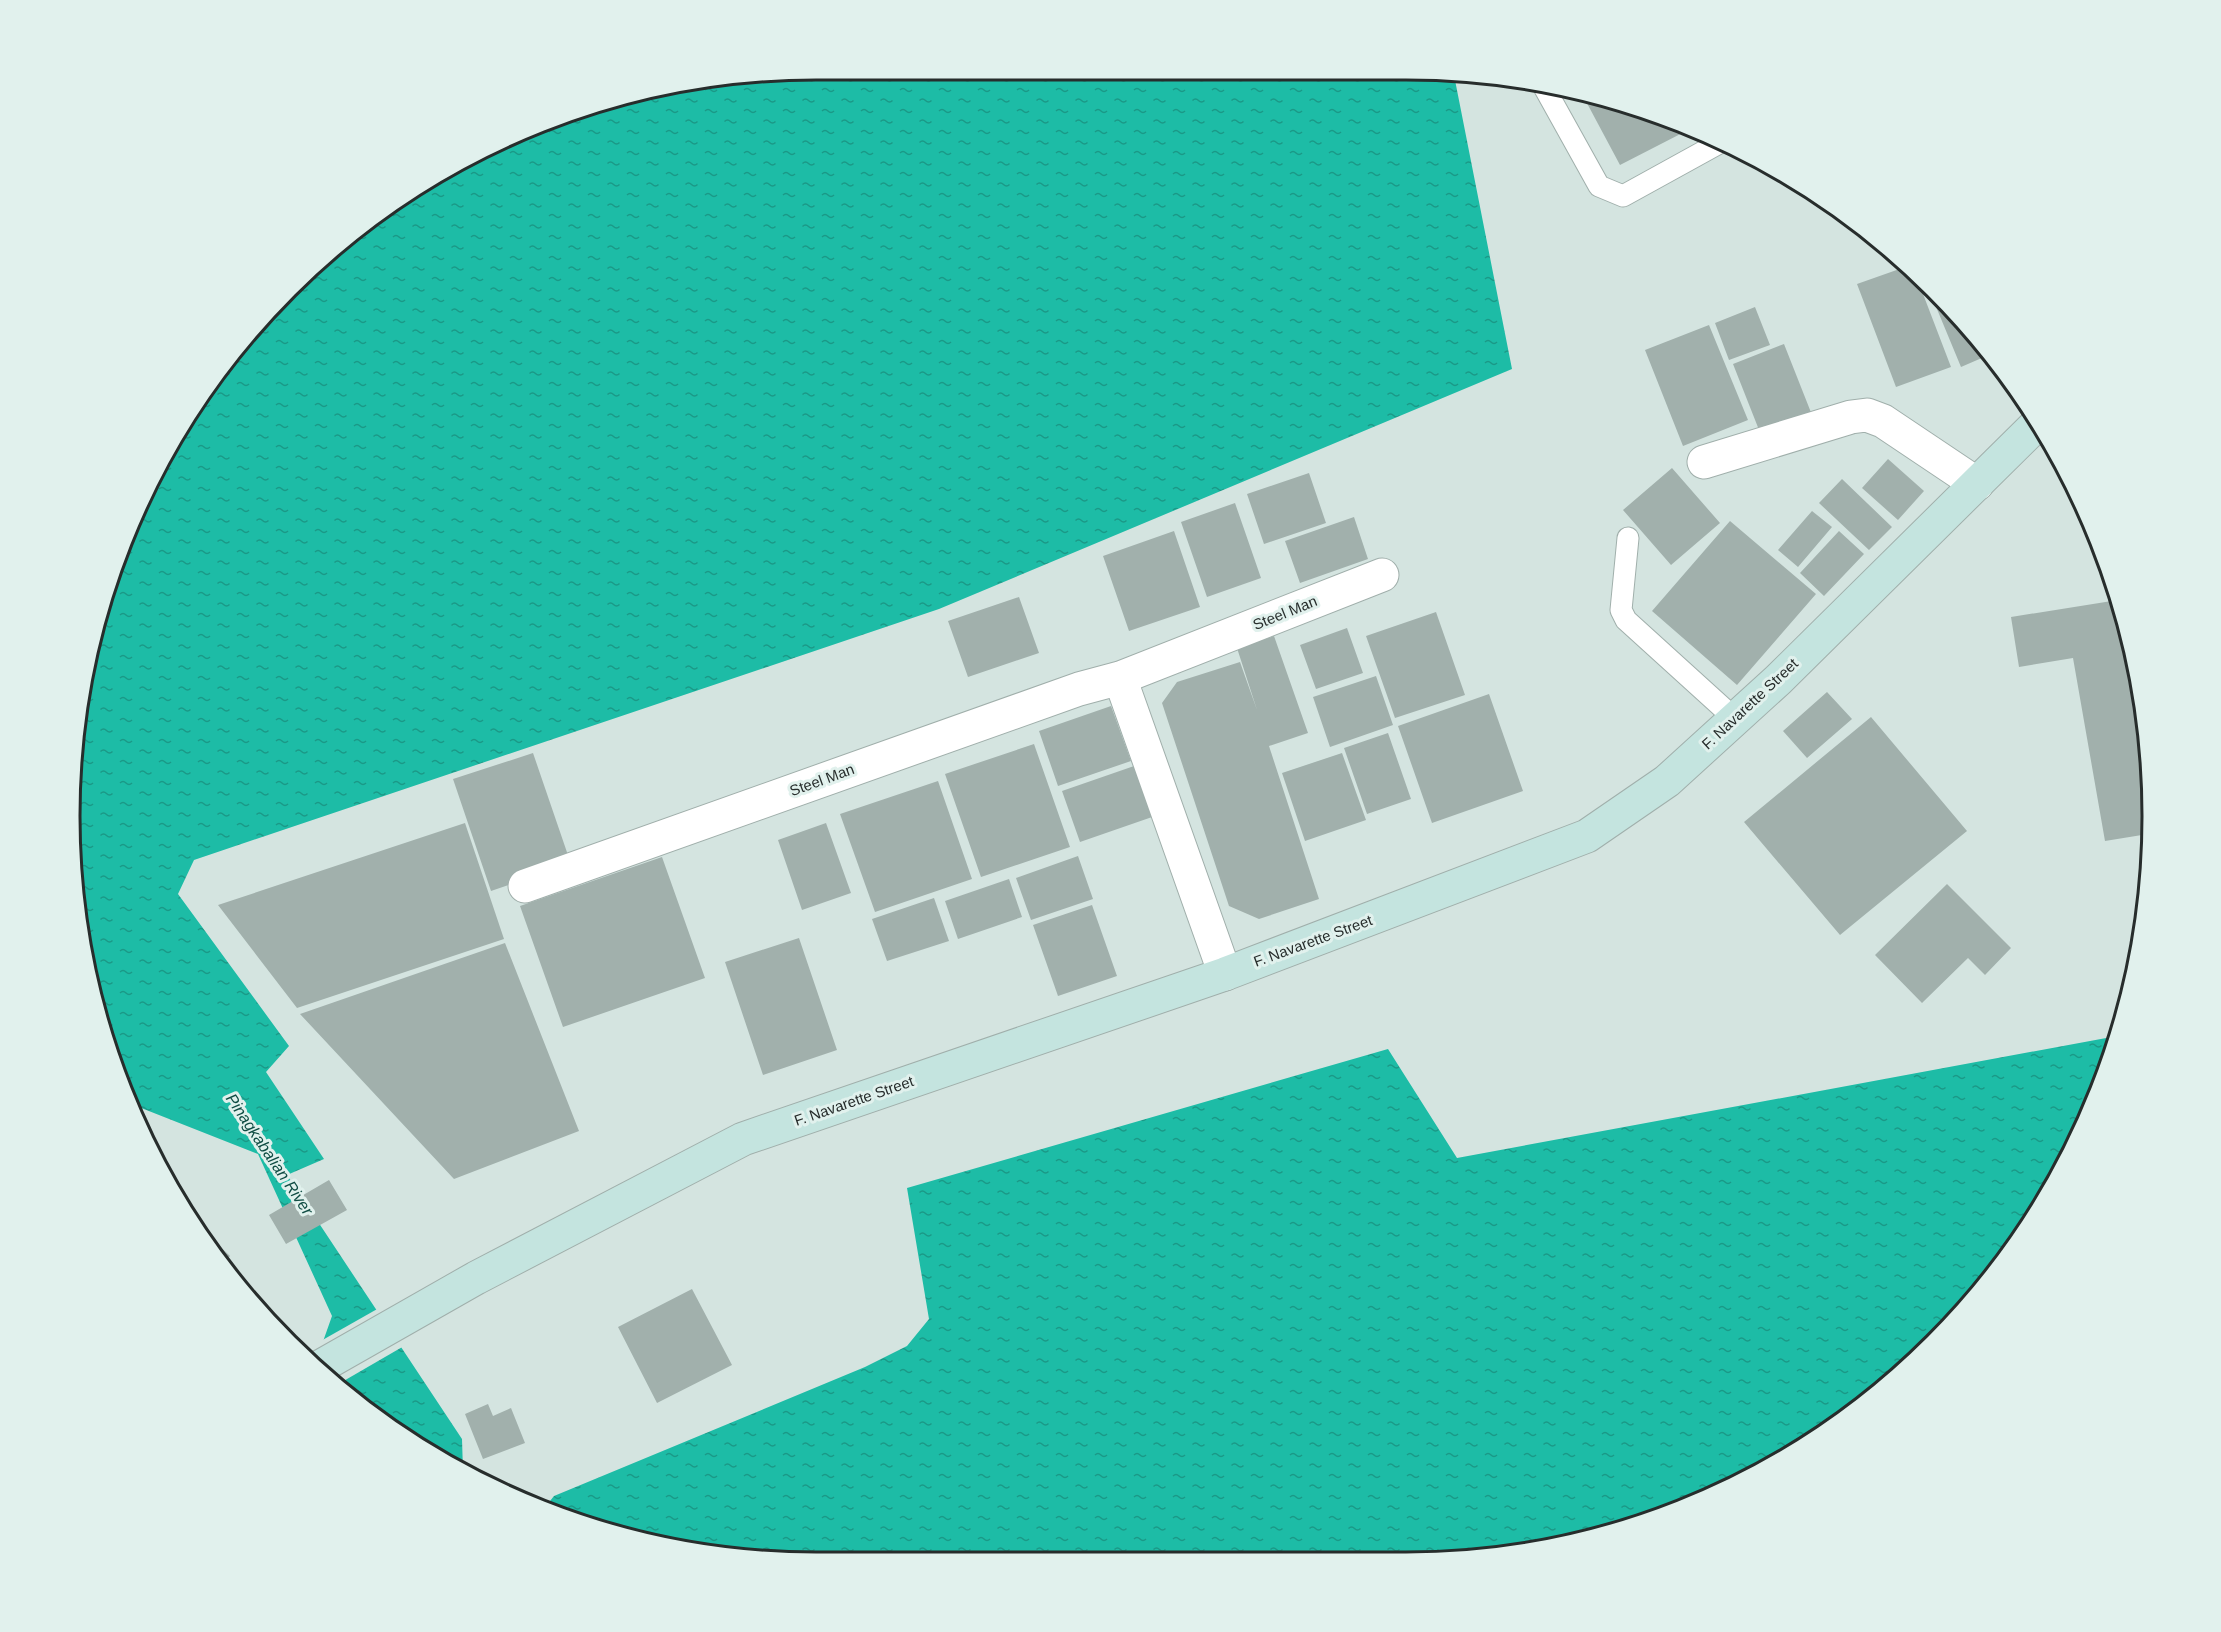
<svg xmlns="http://www.w3.org/2000/svg" width="2221" height="1632" viewBox="0 0 2221 1632" font-family="Helvetica,sans-serif">
  <style>
    .water { fill: url(#water-ripples) }
    .pier { fill: #d4e4e0 }
    .building { fill: #a1b0ac }
    .lines { fill: none; stroke-linecap: round; stroke-linejoin: round }
    .service-casing { stroke: #a0afab; stroke-width: 23 }
    .minor-casing { stroke: #a0afab; stroke-width: 35 }
    .secondary-casing { stroke: #a0afab; stroke-width: 35 }
    .service { stroke: #fff; stroke-width: 21 }
    .minor { stroke: #fff; stroke-width: 33 }
    .secondary { stroke: #c4e4df; stroke-width: 33 }
    .labels { text-anchor: middle; stroke-width: 6; stroke-linejoin: round; paint-order: stroke }
    .street-label { font-size: 15px; fill: #272d2c; stroke: #e1f1ed }
    .water-label { font-size: 16px; font-style: italic; fill: #0f4c43; stroke: #e1f1ed }
    .rim { fill: none; stroke: #272d2c; stroke-width: 3 }
  </style>
  <defs>
    <pattern id="water-ripples" width="26" height="14" patternUnits="userSpaceOnUse" patternTransform="scale(1.5)"><rect width="26" height="14" fill="#1dbca6"/><path d="M2 4q2-2 4 0t4 0M15 11q2-2 4 0t4 0" fill="none" stroke="#1a9987"/></pattern>
  </defs>
  <rect width="100%" height="100%" fill="#d4e4e0"/>
  <path class="water" d="M816,69H1405L1454,75L1512,369L939,609L194,860L178,894L289,1046L266,1072L324,1159L287,1175L462,1439L463,1471L443,1463L324,1378L314,1367L332,1316L258,1154L126,1102L75,913V718L95,622L146,486L254,324L401,195L530,126L622,95Z
    M2117,1036L2112,1056L2052,1189L1967,1308L1860,1408L1691,1506L1503,1557L767,1561L622,1537L546,1506L554,1496L865,1367L907,1346L929,1319L907,1188L1388,1049L1457,1158Z"/>
  <path class="pier" d="M379,1308L404,1346L335,1386L312,1365L319,1342Z"/>
  <path class="building" d="M1581,92L1598,94L1694,127L1620,165Z
    M1908,266L1915,273L1951,367L1896,387L1857,284Z
    M1927,285L1991,354L1961,367Z
    M1755,307L1770,345L1729,360L1715,323Z
    M1709,325L1748,420L1683,446L1645,350Z
    M1784,344L1812,415L1761,435L1733,364Z
    M1888,459L1924,491L1898,520L1862,488Z
    M1672,468L1720,523L1671,565L1623,510Z
    M1309,473L1326,523L1264,544L1247,494Z
    M1842,479L1892,527L1869,550L1819,503Z
    M1235,503L1261,578L1207,597L1181,522Z
    M1812,511L1832,527L1798,567L1778,550Z
    M1354,517L1368,559L1300,583L1285,541Z
    M1730,521L1816,594L1737,685L1652,611Z
    M1174,531L1200,607L1129,631L1103,556Z
    M1839,531L1864,554L1824,596L1800,573Z
    M1019,597L1039,653L968,677L948,621Z
    M2118,600L2126,622L2150,767L2148,834L2105,841L2073,658L2019,667L2011,617Z
    M1436,612L1465,695L1395,718L1366,636Z
    M1347,628L1363,673L1316,689L1300,645Z
    M1274,636L1308,733L1269,746L1319,899L1259,919L1229,906L1162,703L1177,682L1240,662L1257,710L1237,648Z
    M1376,676L1393,725L1330,747L1313,697Z
    M1827,692L1852,719L1807,758L1783,731Z
    M1489,694L1523,791L1432,823L1398,726Z
    M1111,706L1131,761L1058,786L1039,731Z
    M1871,717L1967,831L1840,935L1744,822Z
    M1388,733L1411,799L1367,814L1344,748Z
    M1034,744L1070,847L981,877L945,774Z
    M533,753L571,864L491,891L453,779Z
    M1342,753L1366,820L1305,841L1282,773Z
    M1137,765L1155,816L1080,842L1062,791Z
    M938,781L972,879L875,912L840,814Z
    M465,823L504,939L297,1008L218,905Z
    M826,823L851,893L802,910L778,840Z
    M1078,856L1093,899L1031,920L1016,878Z
    M662,857L705,978L563,1027L520,906Z
    M1009,879L1022,917L958,939L945,901Z
    M1947,884L2011,948L1985,975L1968,958L1922,1003L1875,955Z
    M934,898L949,941L887,961L872,919Z
    M1092,905L1117,976L1058,996L1033,925Z
    M799,938L837,1050L763,1075L725,962Z
    M505,943L579,1131L454,1179L300,1014Z
    M329,1180L347,1210L286,1244L269,1215Z
    M197,1225L230,1256L221,1266Z
    M692,1289L732,1365L657,1403L618,1327Z
    M488,1404L493,1416L511,1408L525,1443L483,1459L465,1414Z"/>
  <g class="lines">
    <defs>
      <path id="service" d="M1544,87L1599,186L1623,196L1721,142
        M1628,538L1621,610L1626,620L1734,718"/>
      <path id="minor" d="M1704,462L1851,417L1867,415L1883,421L1977,484
        M1120,678L1225,974
        M525,886L1079,689L1120,678L1382,575"/>
      <path id="secondary" d="M316,1369L476,1278L743,1139L1225,974L1587,836L1667,781L1778,680L2037,424"/>
    </defs>
    <use href="#service" class="service-casing"/>
    <use href="#minor" class="minor-casing"/>
    <use href="#secondary" class="secondary-casing"/>
    <use href="#service" class="service"/>
    <use href="#minor" class="minor"/>
    <use href="#secondary" class="secondary"/>
  </g>
  <g class="labels">
    <g class="street-label">
      <text transform="translate(1285 613) rotate(-22)" y="5">Steel Man</text>
      <text transform="translate(1750 704) rotate(-43)" y="5">F. Navarette Street</text>
      <text transform="translate(822 780) rotate(-20)" y="5">Steel Man</text>
      <text transform="translate(1313 941) rotate(-20)" y="5">F. Navarette Street</text>
      <text transform="translate(854 1101) rotate(-19)" y="5">F. Navarette Street</text>
    </g>
    <g class="water-label">
      <text transform="translate(270 1154) rotate(56)" y="6">Pinagkabalian River</text>
    </g>
  </g>
  <path d="M0 0H2221V1632H0ZM816 80H1406A736 736 0 0 1 2142 816V816A736 736 0 0 1 1406 1552H816A736 736 0 0 1 80 816V816A736 736 0 0 1 816 80Z" fill="#e1f1ed" fill-rule="evenodd"/>
  <path class="rim" d="M816 80H1406A736 736 0 0 1 2142 816V816A736 736 0 0 1 1406 1552H816A736 736 0 0 1 80 816V816A736 736 0 0 1 816 80Z"/>
</svg>
